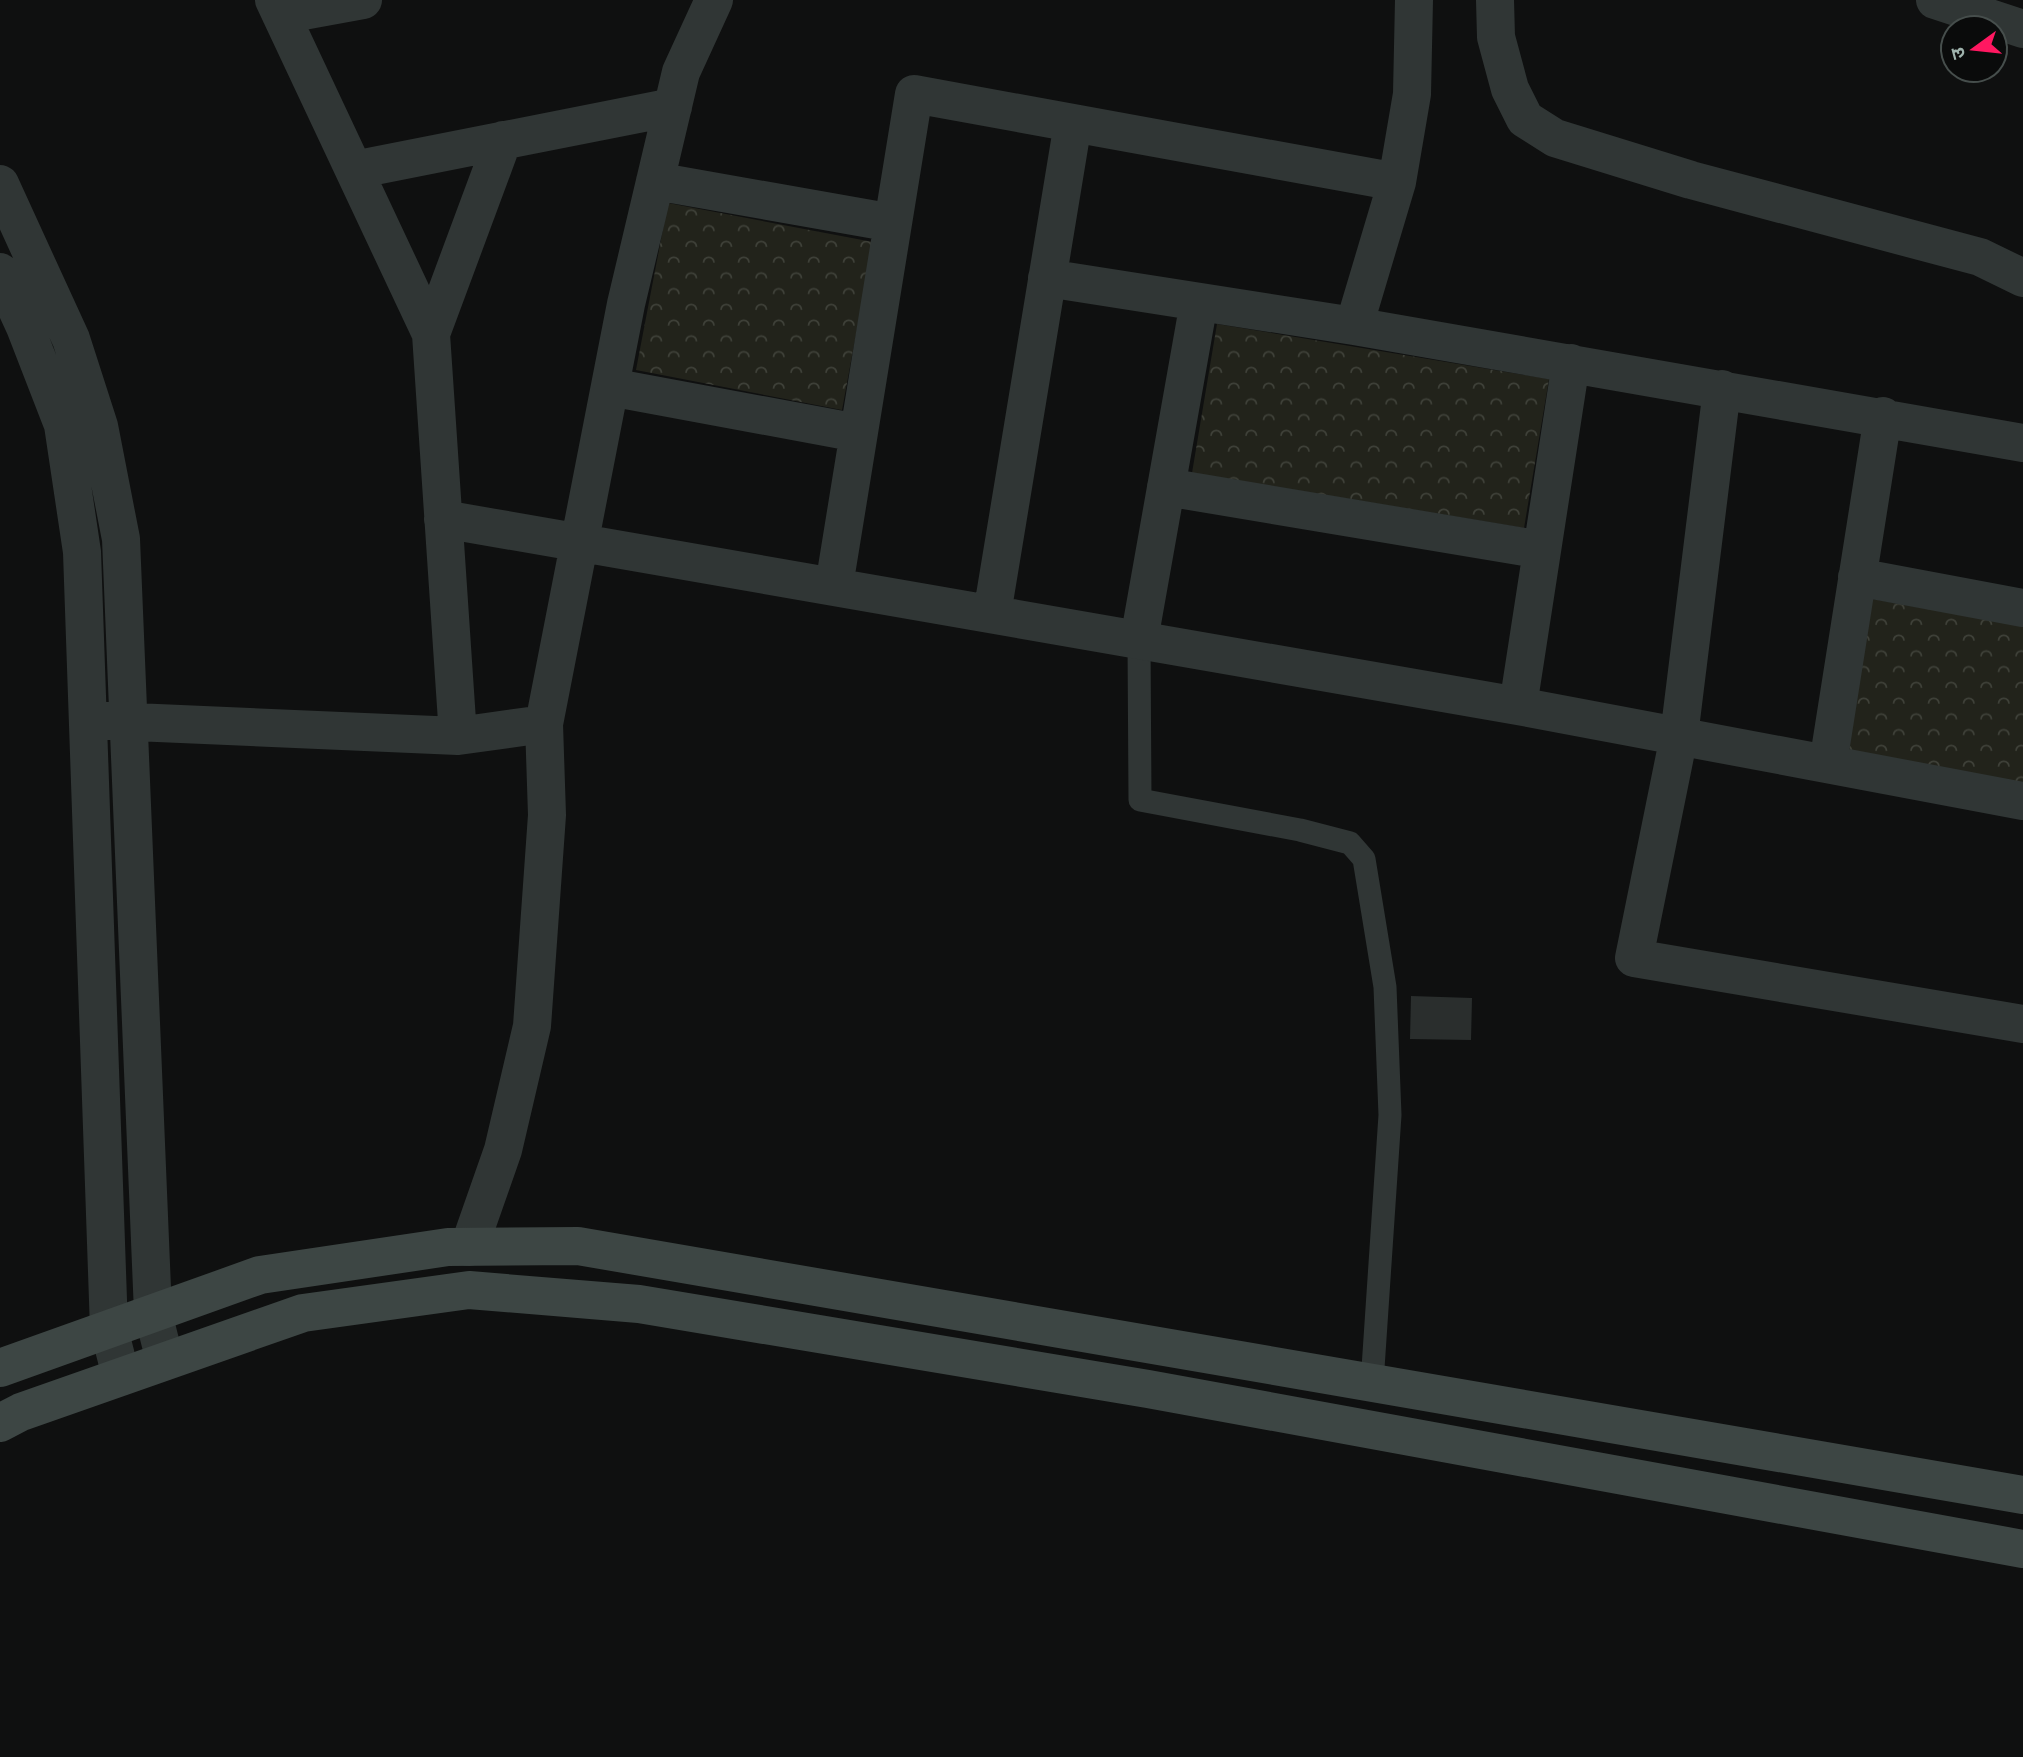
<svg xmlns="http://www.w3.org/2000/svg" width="2023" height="1757" viewBox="0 0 2023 1757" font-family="'PT Sans Narrow','Noto Sans Devanagari',sans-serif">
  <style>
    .forest { fill: url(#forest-crowns) }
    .building { fill: #2a2e2d }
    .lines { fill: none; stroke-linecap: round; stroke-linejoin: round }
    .lane { stroke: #303635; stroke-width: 23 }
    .street { stroke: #303635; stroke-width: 38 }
    .secondary { stroke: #3d4644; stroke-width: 38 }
  </style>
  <defs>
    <pattern id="forest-crowns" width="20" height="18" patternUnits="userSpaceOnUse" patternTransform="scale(1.75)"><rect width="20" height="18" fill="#22231b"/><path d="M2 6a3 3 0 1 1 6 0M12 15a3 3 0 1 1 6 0" fill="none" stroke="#3f4139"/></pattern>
  </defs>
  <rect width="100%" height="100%" fill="#0f1010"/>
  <path class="forest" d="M668,203L873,242L842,410L636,370Z
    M1217,324L1549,379L1524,528L1192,473Z
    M1867,598L2023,626V786L1841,753Z"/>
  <path class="building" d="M1411,996L1472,998L1471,1040L1410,1039Z"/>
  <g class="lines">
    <path class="lane" d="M1139,640L1140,800L1300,830L1350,843L1364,859L1385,987L1390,1115L1372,1383"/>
    <path class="street" d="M274,0L431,334L458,736
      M1495,0L1496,37L1510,89L1525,119L1555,138L1691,180L1980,257L2023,278
      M1935,0L2023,29
      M281,15L363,0
      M354,170L673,107
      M655,181L893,223
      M0,184L71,339L99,426L121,539L153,1313L165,1361
      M0,272L25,327L63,425L82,552L109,1329L121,1376
      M1047,278L1354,326L2023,443
      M1354,326L1397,182L1412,94L1414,0
      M431,334L503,140
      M610,387L858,433
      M1722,389L1679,736L1634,958L2023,1024
      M1166,487L1542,550
      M443,519L1518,706L2023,801
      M1857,577L2023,608
      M834,586L914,94L1397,182
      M992,614L1073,123
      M1139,640L1199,302
      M1518,706L1571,363
      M88,720L458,736L544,724L626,304L681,72L714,0
      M1828,764L1883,416
      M469,1247L503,1150L532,1026L547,815L544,724"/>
    <path class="secondary" d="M0,1368L260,1275L448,1247L578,1246L2023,1495
      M0,1423L21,1412L303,1313L469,1290L639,1304L1148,1389L2023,1549"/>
  </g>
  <g transform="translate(1974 49) rotate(255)"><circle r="33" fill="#0a0b0b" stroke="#464e4c" stroke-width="2"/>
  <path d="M0-5L12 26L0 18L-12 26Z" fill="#ff1861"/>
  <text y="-10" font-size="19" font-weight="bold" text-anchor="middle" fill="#9fb3ad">उ</text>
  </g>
</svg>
